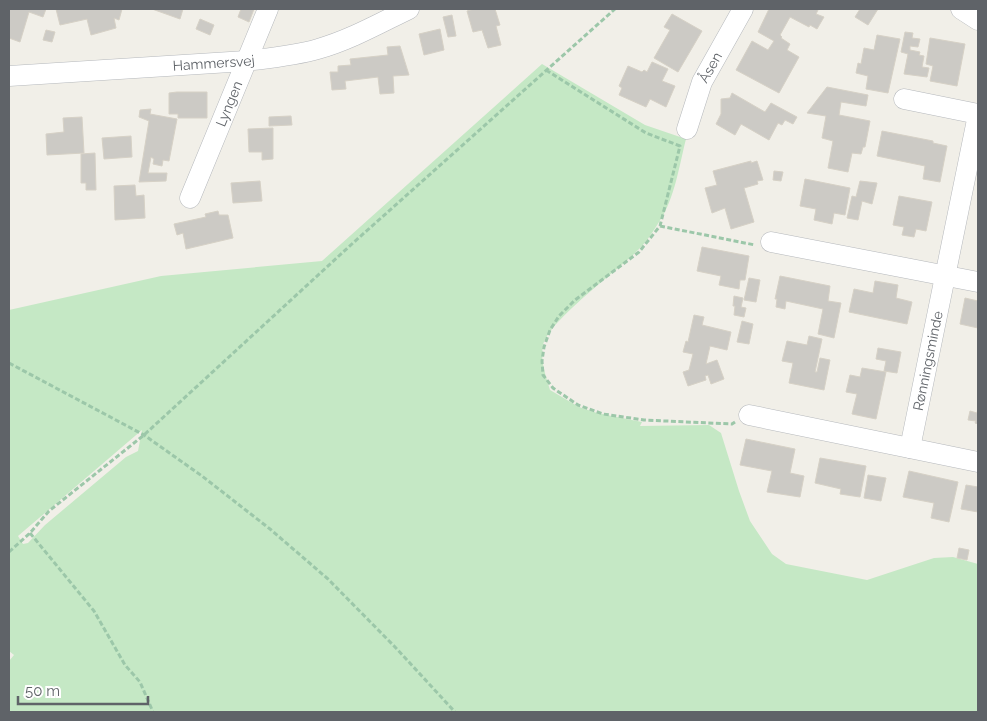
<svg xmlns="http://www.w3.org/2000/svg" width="987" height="721" viewBox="0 0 987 721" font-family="Raleway,sans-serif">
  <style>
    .green { fill: #c5e8c5; fill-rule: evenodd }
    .building { fill: #cccac5; stroke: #d6d1c6 }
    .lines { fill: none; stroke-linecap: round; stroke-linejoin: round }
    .minor-casing { stroke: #b5b8bc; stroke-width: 21 }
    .path { stroke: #9cc7a9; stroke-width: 3; stroke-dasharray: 5 2.5; stroke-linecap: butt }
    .minor { stroke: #fff; stroke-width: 20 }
    .labels { text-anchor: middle; stroke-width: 4.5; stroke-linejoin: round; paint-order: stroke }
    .street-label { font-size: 14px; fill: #5f6368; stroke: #fff }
  </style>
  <rect width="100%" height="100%" fill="#f1efe8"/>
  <path class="green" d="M542,64L645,125L686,139C679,166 675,198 659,222C653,232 645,244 636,252C617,271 546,323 543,346C540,361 546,376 550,390L579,407L597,413L642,422L640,426L709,425L721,433L739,491L750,521L772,554L786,564L867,580L934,558L953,557L978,564V712H9V661L14,655L9,651V310L161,276L322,261ZM142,430L138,451L126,457L45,525L28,543L23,544L18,536Z"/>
  <path class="building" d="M9,9H46L43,17L29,12L20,42L9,38Z
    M56,9H122L119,20L114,18L116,28L91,35L87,19L60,25Z
    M152,9H183L180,19Z
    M241,9H254L249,22L238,17Z
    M474,9H495L500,25L496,26L501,45L488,48L482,30L473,32L467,11Z
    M769,9H817L818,10L816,14L824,17L817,29L810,25L809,27L790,17L780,35L782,37L781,38L790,44L787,50L799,57L779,93L736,70L752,41L768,50L774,41L758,32Z
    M860,9H878L868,25L855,17Z
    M672,14L702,31L678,72L654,58L670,30L664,27Z
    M452,15L456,36L448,37L443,17Z
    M200,19L214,25L210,35L196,29Z
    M440,29L444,50L424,55L419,34Z
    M46,30L55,32L52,42L43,40Z
    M905,32L913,33L912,38L920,39L918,47L910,46V50L920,52L919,55L924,56L922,67L929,68L927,77L904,74L908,54L901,52Z
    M877,35L900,39L888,93L866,89L868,76L856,73L858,63L861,64L864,48L874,50Z
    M930,38L965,44L957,86L930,81L933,66L926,64Z
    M400,46L409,75L393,76L394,93L380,94L378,77L345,81L346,89L332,90L330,72H338V66L351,65L350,59L388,55L387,47Z
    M652,62L668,69L662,81L675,86L666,107L650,99L646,107L619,95L622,88L619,86L628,66L642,72L644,70L647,72Z
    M827,87L868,95L866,106L841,102L839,115L870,121L865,147H863L861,154L852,153L848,172L828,168L833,141L822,138L826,116L807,113Z
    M177,92H207V118H178V114H169V93Z
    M732,93L765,112L771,103L797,117L793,124L785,120L782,125L778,123L769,140L741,124L735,135L716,124L721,114V99L730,98Z
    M151,109L150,114L177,119L169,161L163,160L162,166L153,164L154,159L151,157L148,173H167L166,181L139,182L149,121L139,117L140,110Z
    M290,116H291L292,125L269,126V117Z
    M82,117L84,153L47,155L46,134L64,132L63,118Z
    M273,128V159L262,160V152H249L248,129Z
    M882,131L933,141V143L947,146L940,182L923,179L925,166L877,156Z
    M131,136L132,157L104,159L102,138Z
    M95,153L96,190H86V183H81V154Z
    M751,161V163L757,161L763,180L757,181L758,184L744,188L754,222L731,229L725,208L712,213L705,188L717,185L713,171Z
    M774,171L783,172L781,181L773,180Z
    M805,179L850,188L845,215L834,213L832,224L814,220L816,209L800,206Z
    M260,181L262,201L233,203L231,183Z
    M860,181L877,183L872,204L862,201L858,220L847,218L852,196L856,197Z
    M135,185L136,196L144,195L145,218L115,220L114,186Z
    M899,196L932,202L926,231L916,229L914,237L902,235L904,227L893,225Z
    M218,211L219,215H228L233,238L186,249L183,233L177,235L174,224L206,217L205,214Z
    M702,247L749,256L745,280H740L739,289L719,285L721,276L697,271Z
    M780,276L830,286L828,301L841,303L834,338L818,334L823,309L786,301L785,309L776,307L777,299H775Z
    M749,278L760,280L756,302L744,300Z
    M875,281L898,285L896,298L912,302L907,324L849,312L854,289L873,293Z
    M734,296L743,298L741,307L746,308L744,317L734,315L735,306H733Z
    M965,298L978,301V328L960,324Z
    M694,315L704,317L702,325L731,332L727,350L710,346L706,364L717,360L724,379L711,384L708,375L705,376L706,380L688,386L683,372L689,370L693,354L683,352L686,341L688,342Z
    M742,321L753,324L749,344L737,342Z
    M809,336L822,339L815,372H817L820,358L830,360L824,390L789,383L793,363L782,361L787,341L807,345Z
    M878,348L901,352L897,373L884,371L886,361L876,359Z
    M862,368L886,372L876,419L852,414L857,394L846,392L850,375L860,377Z
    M978,408V424L975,423L976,421L968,420L970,411L977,413Z
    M746,439L795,449L790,473L804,476L800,497L767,492L772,471L740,465Z
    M820,458L866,466L860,497L840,494L841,489L815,483Z
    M909,471L958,482L949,522L931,518L934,503L903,497Z
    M868,475L886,478L881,501L864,498Z
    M966,485L978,487V512L961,509Z
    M959,548L969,550L967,560L957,558Z"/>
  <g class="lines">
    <defs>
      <g id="minor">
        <path d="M961,9L978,20"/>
        <path id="s1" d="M9,76L246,61C270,58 294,56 318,49C350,40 380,23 409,9"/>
        <path d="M904,99L978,114"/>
        <path id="s2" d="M687,129L702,82L743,9"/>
        <path id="s3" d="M190,198L268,9"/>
        <path d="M771,242L978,282"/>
        <path d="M749,415L978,462"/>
        <path id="s4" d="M910,448L978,115"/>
      </g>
    </defs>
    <use href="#minor" class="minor-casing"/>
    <path class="path" d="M546,70L646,133L680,146L660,226L639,252L575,300L559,316L550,330L544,347L542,361L543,375L553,388L578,405L603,414L644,420L732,424L735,422
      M660,226L755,245
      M9,363L144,435L202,476L270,529L328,579L395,647L455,712
      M30,533L94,611L125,665L140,682L153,712
      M9,552L30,533L49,511L144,435L353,243L615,9"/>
    <use href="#minor" class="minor"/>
  </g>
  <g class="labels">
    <g class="street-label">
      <text dy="5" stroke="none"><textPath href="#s1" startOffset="205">Hammersvej</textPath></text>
      <text dy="5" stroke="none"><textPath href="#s2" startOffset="66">Åsen</textPath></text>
      <text dy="5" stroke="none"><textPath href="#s3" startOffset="102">Lyngen</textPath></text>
      <text dy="5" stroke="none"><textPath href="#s4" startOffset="89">Rønningsminde</textPath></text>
    </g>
  </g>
  <rect width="987" height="721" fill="none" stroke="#5f6368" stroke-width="20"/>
  <path d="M18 696v8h130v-8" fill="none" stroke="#5f6368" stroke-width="2.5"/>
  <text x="25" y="696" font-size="15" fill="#5f6368" stroke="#ffffff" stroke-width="4" paint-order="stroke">50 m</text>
</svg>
